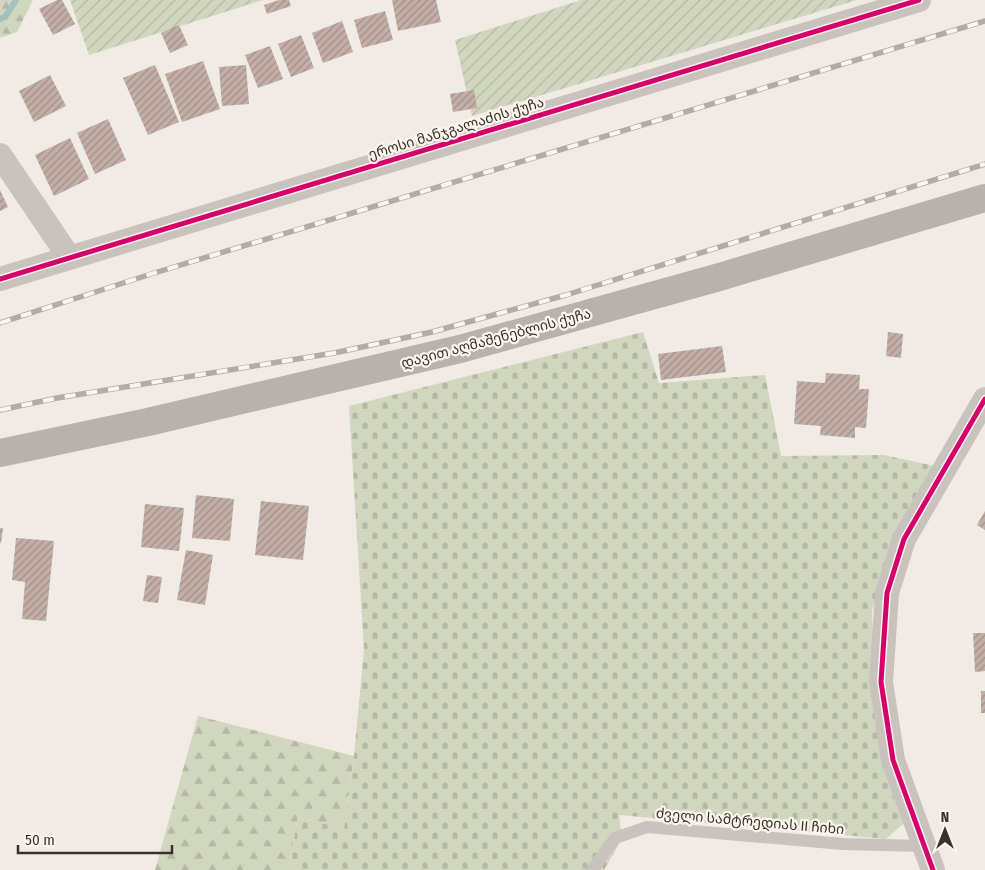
<svg xmlns="http://www.w3.org/2000/svg" width="985" height="870" viewBox="0 0 985 870" font-family="'Fira Sans Condensed','Noto Sans Georgian',sans-serif">
  <style>
    .forest { fill: url(#forest-firs) }
    .cemetery { fill: url(#cemetery-stones) }
    .garden { fill: url(#garden-furrows) }
    .lines { fill: none; stroke-linecap: round; stroke-linejoin: round }
    .stream { stroke: #a1c2c1; stroke-width: 6 }
    .building { fill: url(#building-hatch) }
    .lane { stroke: #c9c3be; stroke-width: 12 }
    .street { stroke: #c9c3be; stroke-width: 24 }
    .primary { stroke: #b8b1ad; stroke-width: 28 }
    .rail-casing { stroke: #b1aca8; stroke-width: 5.5 }
    .rail { stroke: #fbf5ee; stroke-width: 4; stroke-dasharray: 11; stroke-linecap: butt }
    .cycleway-casing { stroke: #fbf5ee; stroke-width: 8 }
    .cycleway { stroke: #d6006c; stroke-width: 5 }
    .labels { text-anchor: middle; stroke-width: 4.5; stroke-linejoin: round; paint-order: stroke }
    .street-label { font-size: 14px; fill: #3b302b; stroke: #fbf5ee }
  </style>
  <defs>
    <pattern id="forest-firs" width="22" height="20" patternUnits="userSpaceOnUse" patternTransform="scale(1.25)"><rect width="22" height="20" fill="#d1d6bf"/><path d="M5 1l3.5 6h-7zM16 11l3.5 6h-7z" fill="#b4b8a4"/></pattern>
    <pattern id="cemetery-stones" width="16" height="16" patternUnits="userSpaceOnUse" patternTransform="scale(1.25)"><rect width="16" height="16" fill="#d1d6bf"/><path d="M2 7V4a2 2 0 0 1 4 0v3zM10 15v-3a2 2 0 0 1 4 0v3z" fill="#b4b8a4"/></pattern>
    <pattern id="garden-furrows" width="10" height="10" patternUnits="userSpaceOnUse" patternTransform="scale(1.25)"><rect width="10" height="10" fill="#d1d6bf"/><path d="M-1 1l2-2M0 10L10 0M9 11l2-2" fill="none" stroke="#b4b8a4"/></pattern>
    <pattern id="building-hatch" width="6" height="6" patternUnits="userSpaceOnUse" patternTransform="scale(1.25)"><rect width="6" height="6" fill="#c3afa7"/><path d="M-1 1l2-2M0 6l6-6M5 7l2-2" fill="none" stroke="#a08f88"/></pattern>
  </defs>
  <rect width="100%" height="100%" fill="#f0ebe5"/>
  <path class="forest" d="M0,0H33L17,32L0,38Z
    M198,716L354,756L344,829L298,817L288,870H155Z"/>
  <path class="cemetery" d="M643,332L659,383L765,375L781,456L884,455L935,466L910,516L872,610L874,683L904,823L886,839L619,815L622,839L604,870H288L298,817L344,829L354,756L364,649L349,406Z"/>
  <path class="garden" d="M70,0H263L89,55Z
    M581,0H857L472,116L455,40Z"/>
  <g class="lines">
    <path class="stream" d="M0,19L5,17L16,0"/>
  </g>
  <path class="building" d="M57,0H62L75,24L53,35L39,9Z
    M279,0H289L291,6L267,14L264,5Z
    M392,0H436L441,22L398,31Z
    M385,11L393,40L362,48L354,20Z
    M342,21L353,52L323,63L312,33Z
    M179,25L188,45L170,53L161,33Z
    M301,35L314,68L291,77L278,44Z
    M270,46L283,79L258,88L245,55Z
    M203,61L220,109L182,122L165,74Z
    M155,65L179,122L148,135L123,78Z
    M246,65L249,104L222,106L219,67Z
    M50,75L66,106L34,122L19,91Z
    M474,90L477,108L453,112L450,94Z
    M108,119L126,160L95,174L77,133Z
    M70,138L89,179L54,196L35,155Z
    M0,190L8,207L0,211Z
    M888,332L903,334L901,358L886,356Z
    M722,346L726,372L661,380L658,354Z
    M826,373L860,375L859,389H869L866,428L855,427V438L820,435L821,426L794,424L797,381L825,383Z
    M196,495L234,499L230,541L192,538Z
    M261,501L309,506L303,560L255,555Z
    M145,504L184,508L179,551L141,547Z
    M985,511V530L977,525Z
    M0,528H3L1,543H0Z
    M16,538L54,541L46,621L22,619L25,582L12,580Z
    M186,550L213,555L205,605L177,600Z
    M147,575L162,577L158,603L143,601Z
    M973,633H985V671L975,672Z
    M981,691H985V713H981Z"/>
  <g class="lines">
    <path class="lane" d="M592,870L615,838L647,827L843,844L924,846"/>
    <path class="street" d="M0,155L69,257
      M0,279L919,0
      M933,870L893,760L881,682L887,593L904,539L985,399"/>
    <path class="primary" d="M0,453L148,422L460,349L716,278L985,198"/>
    <defs>
      <path id="rail" d="M0,323L151,274L985,21
        M0,410L57,398L334,353L432,332L566,295L985,164"/>
    </defs>
    <use href="#rail" class="rail-casing"/>
    <use href="#rail" class="rail"/>
    <defs>
      <path id="cycleway" d="M0,279L919,0
        M933,870L893,760L881,682L887,593L904,539L985,399"/>
    </defs>
    <use href="#cycleway" class="cycleway-casing"/>
    <use href="#cycleway" class="cycleway"/>
  </g>
  <g class="labels">
    <g class="street-label">
      <text transform="translate(456 128) rotate(-17)" y="5">ეროსი მანჯგალაძის ქუჩა</text>
      <text transform="translate(496 338) rotate(-15)" y="5">დავით აღმაშენებლის ქუჩა</text>
      <text transform="translate(750 821) rotate(5)" y="5">ძველი სამტრედიას II ჩიხი</text>
    </g>
  </g>
  <g transform="translate(945 830)" stroke="#fbf5ee" stroke-width="4" paint-order="stroke">
  <path d="M0-4L9 19L0 12L-9 19Z" fill="#3b302b"/>
  <text y="-8" font-size="14" font-weight="bold" text-anchor="middle" fill="#3b302b">N</text>
  </g>
  <path d="M18 845v8h154v-8" fill="none" stroke="#3b302b" stroke-width="2.5"/>
  <text x="25" y="845" font-size="15" fill="#3b302b" stroke="#fbf5ee" stroke-width="4" paint-order="stroke">50 m</text>
</svg>
